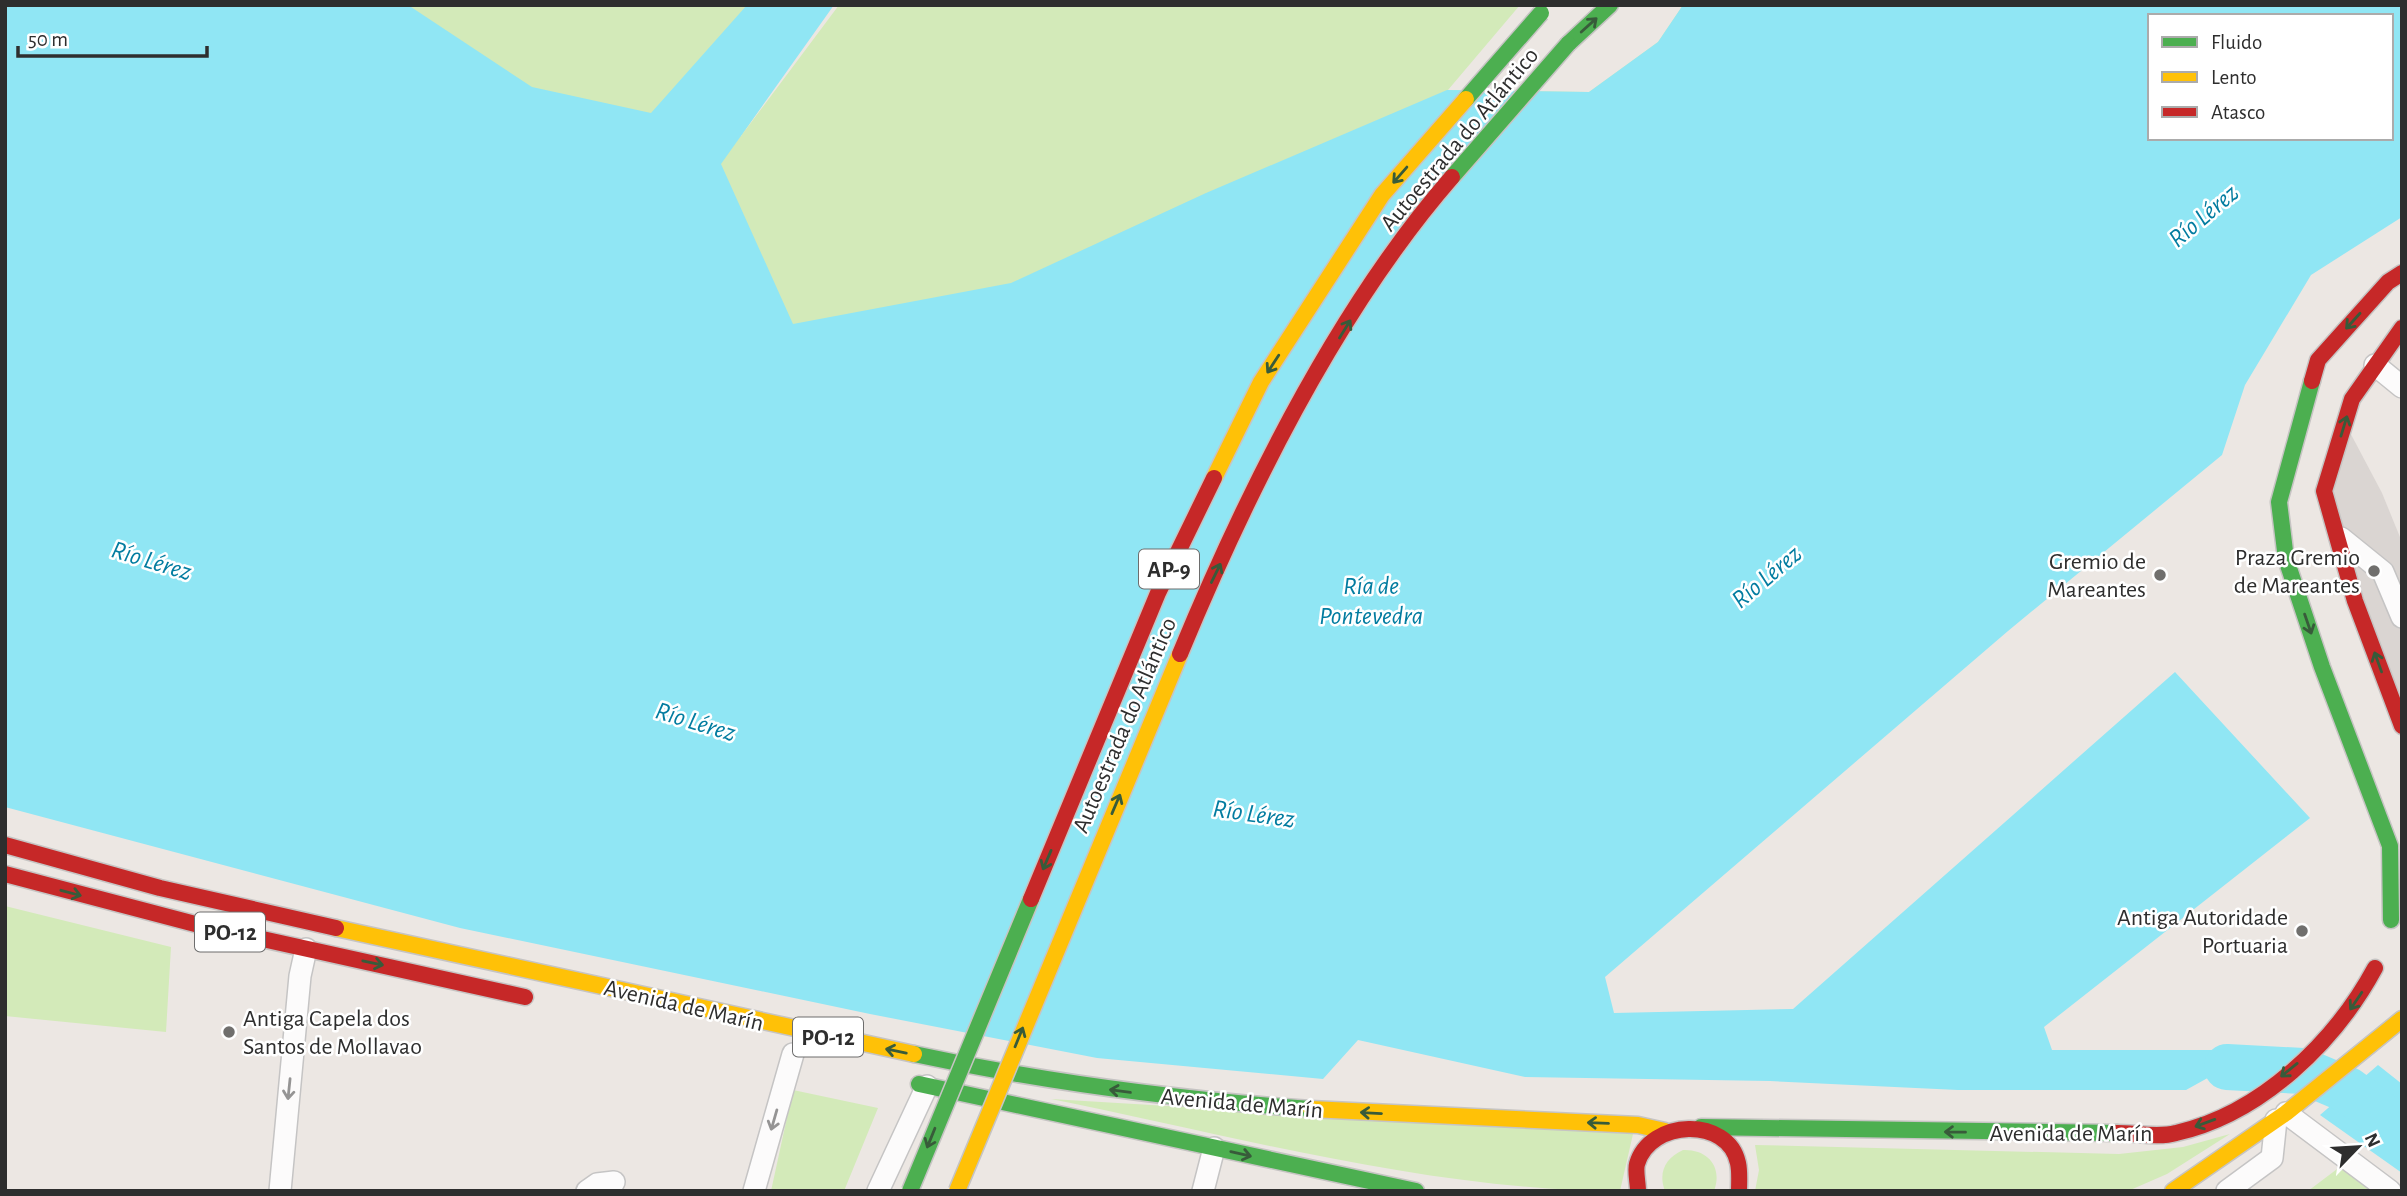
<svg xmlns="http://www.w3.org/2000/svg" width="2407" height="1196" viewBox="0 0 2407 1196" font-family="'Alegreya Sans',sans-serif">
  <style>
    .green { fill: #d3eab9 }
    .plaza { fill: #dad5d2 }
    .water { fill: #90e6f4; fill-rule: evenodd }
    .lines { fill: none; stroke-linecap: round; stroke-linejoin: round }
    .river { stroke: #90e6f4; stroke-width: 46 }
    .street-casing { stroke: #c5c4c4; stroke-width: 24 }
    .fast-casing { stroke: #c6c4c3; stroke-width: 19 }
    .slow-casing { stroke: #c6c4c3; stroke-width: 19 }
    .jam-casing { stroke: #c6c4c3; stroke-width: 19 }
    .street { stroke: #fcfbfb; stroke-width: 21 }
    .fast { stroke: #4caf50; stroke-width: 16 }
    .slow { stroke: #ffc107; stroke-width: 16 }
    .jam { stroke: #c62828; stroke-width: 16 }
    .fast-bridge-casing { stroke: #c6c4c3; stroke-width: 19; stroke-linecap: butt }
    .slow-bridge-casing { stroke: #c6c4c3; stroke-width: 19; stroke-linecap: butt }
    .jam-bridge-casing { stroke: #c6c4c3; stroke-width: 19; stroke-linecap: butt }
    .fast-bridge { stroke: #4caf50; stroke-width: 16 }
    .slow-bridge { stroke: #ffc107; stroke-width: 16 }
    .jam-bridge { stroke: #c62828; stroke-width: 16 }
    .oneway { stroke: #385b3a }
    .oneway2 { stroke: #959494 }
    .poi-dot { fill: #706f6d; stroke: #fff; stroke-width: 2.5 }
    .labels { text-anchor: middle; stroke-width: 5; stroke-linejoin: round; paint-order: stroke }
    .shield { fill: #fff; stroke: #6d6d6d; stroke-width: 2 }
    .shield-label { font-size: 23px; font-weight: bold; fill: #2e2e2e }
    .street-label { font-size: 24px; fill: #2e2e2e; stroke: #fff }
    .poi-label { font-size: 24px; fill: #2e2e2e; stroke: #fff; text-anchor: end }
    .water-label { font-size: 26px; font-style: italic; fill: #027ca0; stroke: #fff }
  </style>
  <rect width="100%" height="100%" fill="#ece7e3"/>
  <path class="green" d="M5,5H832L741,136L839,5H1520L1448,90L1589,92L1658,42L1683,5L1419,627Z
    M5,906L171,947L166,1032L5,1016Z
    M793,1090L878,1108L844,1191H771Z
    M1051,1099L1633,1134L1620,1191C1434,1191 1234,1136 1051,1099Z
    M2230,1134L2167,1174L2128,1191H1755L1759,1170L1755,1145L2119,1154L2183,1147Z
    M1683,1150C1708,1149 1723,1167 1714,1191H1665C1658,1173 1665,1158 1683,1150Z
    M2349,1160L2389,1191H2308Z"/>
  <path class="plaza" d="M2345,423L2382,493L2402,542V726L2324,491Z"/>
  <path class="water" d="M5,5H408L532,87L651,113L747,5H834L721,164L793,324L1011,283L1206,193L1447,90L1589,92L1658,42L1683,5H2402V217L2311,275L2245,385L2222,455L2008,631L1605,977L1614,1013L1793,1009L2175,672L2310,818L2044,1027L2052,1050H2258L2186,1090H1958L1770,1081L1525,1077L1358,1040L1323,1079L1097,1058L870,1014L460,928L5,807ZM2150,16H2391V138H2150Z
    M2378,1065L2402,1084V1173L2320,1115Z"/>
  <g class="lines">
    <path class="river" d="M2227,1067L2303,1071L2348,1090L2402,1130"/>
    <defs>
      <path id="street" d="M2375,365L2402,387
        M2341,538L2383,572L2402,617
        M2286,1113L2390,1191
        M280,1191L300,976L306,949
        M587,1191L597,1184L614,1182L609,1191
        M754,1191L793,1054
        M878,1191L927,1086
        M1203,1191L1214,1148
        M2227,1191L2272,1158L2276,1120"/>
      <path id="fast" d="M1568,44L1610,5
        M2312,381L2279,502L2286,559L2322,667L2390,846L2391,920
        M914,1054C1048,1083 1174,1099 1311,1109
        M919,1084L1416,1191
        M1701,1127L2117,1133"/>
      <path id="slow" d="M336,928L914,1054
        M1311,1109L1638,1125L1665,1131
        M2173,1191L2286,1113L2402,1019"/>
      <path id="jam" d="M2402,328L2352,399L2324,491L2355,601L2402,726
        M2312,381L2318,360L2388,282L2402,273
        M5,845L160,888L336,928
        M5,874L199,925L525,997
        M2117,1133C2135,1133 2159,1138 2176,1133C2261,1114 2335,1042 2375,968
        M1638,1191C1638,1183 1635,1171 1637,1164C1650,1119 1728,1116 1738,1163C1740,1172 1739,1182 1739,1191"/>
    </defs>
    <use href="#street" class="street-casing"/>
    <use href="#fast" class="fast-casing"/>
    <use href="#slow" class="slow-casing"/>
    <use href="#jam" class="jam-casing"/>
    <use href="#street" class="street"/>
    <use href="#fast" class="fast"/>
    <use href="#slow" class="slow"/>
    <use href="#jam" class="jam"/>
    <defs>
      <path id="fast-bridge" d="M1466,99L1541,13
        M1452,177L1568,44
        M910,1191L1031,899"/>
      <path id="slow-bridge" d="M1214,478L1261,382L1382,195L1466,99
        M957,1191L1180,654"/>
      <path id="jam-bridge" d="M1180,654C1247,492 1337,309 1452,177
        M1031,899L1158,593L1214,478"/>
    </defs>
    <use href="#fast-bridge" class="fast-bridge-casing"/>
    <use href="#slow-bridge" class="slow-bridge-casing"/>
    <use href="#jam-bridge" class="jam-bridge-casing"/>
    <use href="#fast-bridge" class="fast-bridge"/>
    <use href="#slow-bridge" class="slow-bridge"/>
    <use href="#jam-bridge" class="jam-bridge"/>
  </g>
  <defs><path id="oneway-shaft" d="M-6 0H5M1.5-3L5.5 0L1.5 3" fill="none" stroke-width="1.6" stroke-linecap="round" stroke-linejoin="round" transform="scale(1.75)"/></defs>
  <g class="oneway">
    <use href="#oneway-shaft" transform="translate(1589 25) rotate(-42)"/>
    <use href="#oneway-shaft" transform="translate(1400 175) rotate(131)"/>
    <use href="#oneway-shaft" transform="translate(2353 321) rotate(132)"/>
    <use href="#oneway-shaft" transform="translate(1345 329) rotate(-58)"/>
    <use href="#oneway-shaft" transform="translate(1273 364) rotate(123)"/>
    <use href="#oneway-shaft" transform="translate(2344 426) rotate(-73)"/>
    <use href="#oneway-shaft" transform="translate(1216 573) rotate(-64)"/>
    <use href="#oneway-shaft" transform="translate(2308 624) rotate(71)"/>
    <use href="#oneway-shaft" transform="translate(2378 662) rotate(-110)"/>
    <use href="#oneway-shaft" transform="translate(1116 804) rotate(-67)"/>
    <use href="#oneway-shaft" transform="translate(1047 860) rotate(113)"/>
    <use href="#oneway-shaft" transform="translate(71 893) rotate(15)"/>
    <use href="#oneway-shaft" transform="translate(373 963) rotate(12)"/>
    <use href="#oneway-shaft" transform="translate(2356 1001) rotate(124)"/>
    <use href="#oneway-shaft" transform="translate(1019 1037) rotate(-68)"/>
    <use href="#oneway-shaft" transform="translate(896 1051) rotate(-168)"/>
    <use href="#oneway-shaft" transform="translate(2289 1070) rotate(141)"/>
    <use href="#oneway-shaft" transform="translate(1120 1091) rotate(-172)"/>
    <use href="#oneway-shaft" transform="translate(1371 1113) rotate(-177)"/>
    <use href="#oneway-shaft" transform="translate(1598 1123) rotate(-178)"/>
    <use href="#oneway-shaft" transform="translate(2205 1123) rotate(160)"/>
    <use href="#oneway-shaft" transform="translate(1955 1132) rotate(-179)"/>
    <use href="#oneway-shaft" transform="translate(931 1138) rotate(112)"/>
    <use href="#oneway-shaft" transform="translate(1241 1154) rotate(13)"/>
  </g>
  <g class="oneway2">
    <use href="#oneway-shaft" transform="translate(289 1089) rotate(96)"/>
    <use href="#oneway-shaft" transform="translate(774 1120) rotate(106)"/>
  </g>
  <g class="poi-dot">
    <circle cx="2374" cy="571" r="7"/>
    <circle cx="2160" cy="575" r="7"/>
    <circle cx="2302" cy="931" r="7"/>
    <circle cx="229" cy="1032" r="7"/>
  </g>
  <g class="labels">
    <g class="shield">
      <rect x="1139" y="549.5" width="60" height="39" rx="5"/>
      <rect x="195" y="912.5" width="70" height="39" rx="5"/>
      <rect x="793" y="1017.5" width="70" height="39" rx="5"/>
    </g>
    <g class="shield-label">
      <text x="1169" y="577">AP-9</text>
      <text x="230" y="940">PO-12</text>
      <text x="828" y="1045">PO-12</text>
    </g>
    <g class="street-label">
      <text transform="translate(1459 139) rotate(-50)" y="8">Autoestrada do Atlántico</text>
      <text transform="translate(1124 725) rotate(-67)" y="8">Autoestrada do Atlántico</text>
      <text transform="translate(684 1005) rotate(13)" y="8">Avenida de Marín</text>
      <text transform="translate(1242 1103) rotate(5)" y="8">Avenida de Marín</text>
      <text x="2071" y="1141">Avenida de Marín</text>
    </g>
    <g class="poi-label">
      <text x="2360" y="565">Praza Gremio<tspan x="2360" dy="28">de Mareantes</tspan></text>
      <text x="2146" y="569">Gremio de<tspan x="2146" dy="28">Mareantes</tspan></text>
      <text x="2288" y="925">Antiga Autoridade<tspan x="2288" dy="28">Portuaria</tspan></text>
      <text x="243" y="1026" text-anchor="start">Antiga Capela dos<tspan x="243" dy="28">Santos de Mollavao</tspan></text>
    </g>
    <g class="water-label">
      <text transform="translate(2203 215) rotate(-40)" y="9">Río Lérez</text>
      <text transform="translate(152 560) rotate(17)" y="9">Río Lérez</text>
      <text transform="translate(1766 576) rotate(-40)" y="9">Río Lérez</text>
      <text x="1371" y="594">Ría de<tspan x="1371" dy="30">Pontevedra</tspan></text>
      <text transform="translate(696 721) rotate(17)" y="9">Río Lérez</text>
      <text transform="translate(1254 813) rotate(8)" y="9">Río Lérez</text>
    </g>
  </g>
  <rect width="2407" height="1196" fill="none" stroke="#2e2e2e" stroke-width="14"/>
  <rect x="2148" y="14" width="245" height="126" fill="#ffffff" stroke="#ababab" stroke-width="2"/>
  <rect x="2162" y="37" width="35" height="10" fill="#4caf50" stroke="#ababab" stroke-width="2"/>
  <text x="2211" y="49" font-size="21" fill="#2e2e2e">Fluido</text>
  <rect x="2162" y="72" width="35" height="10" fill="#ffc107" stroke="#ababab" stroke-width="2"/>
  <text x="2211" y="84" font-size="21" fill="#2e2e2e">Lento</text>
  <rect x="2162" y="107" width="35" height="10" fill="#c62828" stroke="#ababab" stroke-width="2"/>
  <text x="2211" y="119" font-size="21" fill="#2e2e2e">Atasco</text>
  <g transform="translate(2358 1147) rotate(65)" stroke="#ffffff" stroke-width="5" paint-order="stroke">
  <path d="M0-5L12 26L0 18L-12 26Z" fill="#2e2e2e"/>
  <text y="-10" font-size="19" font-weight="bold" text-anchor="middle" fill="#2e2e2e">N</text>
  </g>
  <path d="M18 46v10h189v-10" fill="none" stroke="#2e2e2e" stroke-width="3.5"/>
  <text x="28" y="46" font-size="21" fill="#2e2e2e" stroke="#ffffff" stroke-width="5" paint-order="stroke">50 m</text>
</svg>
